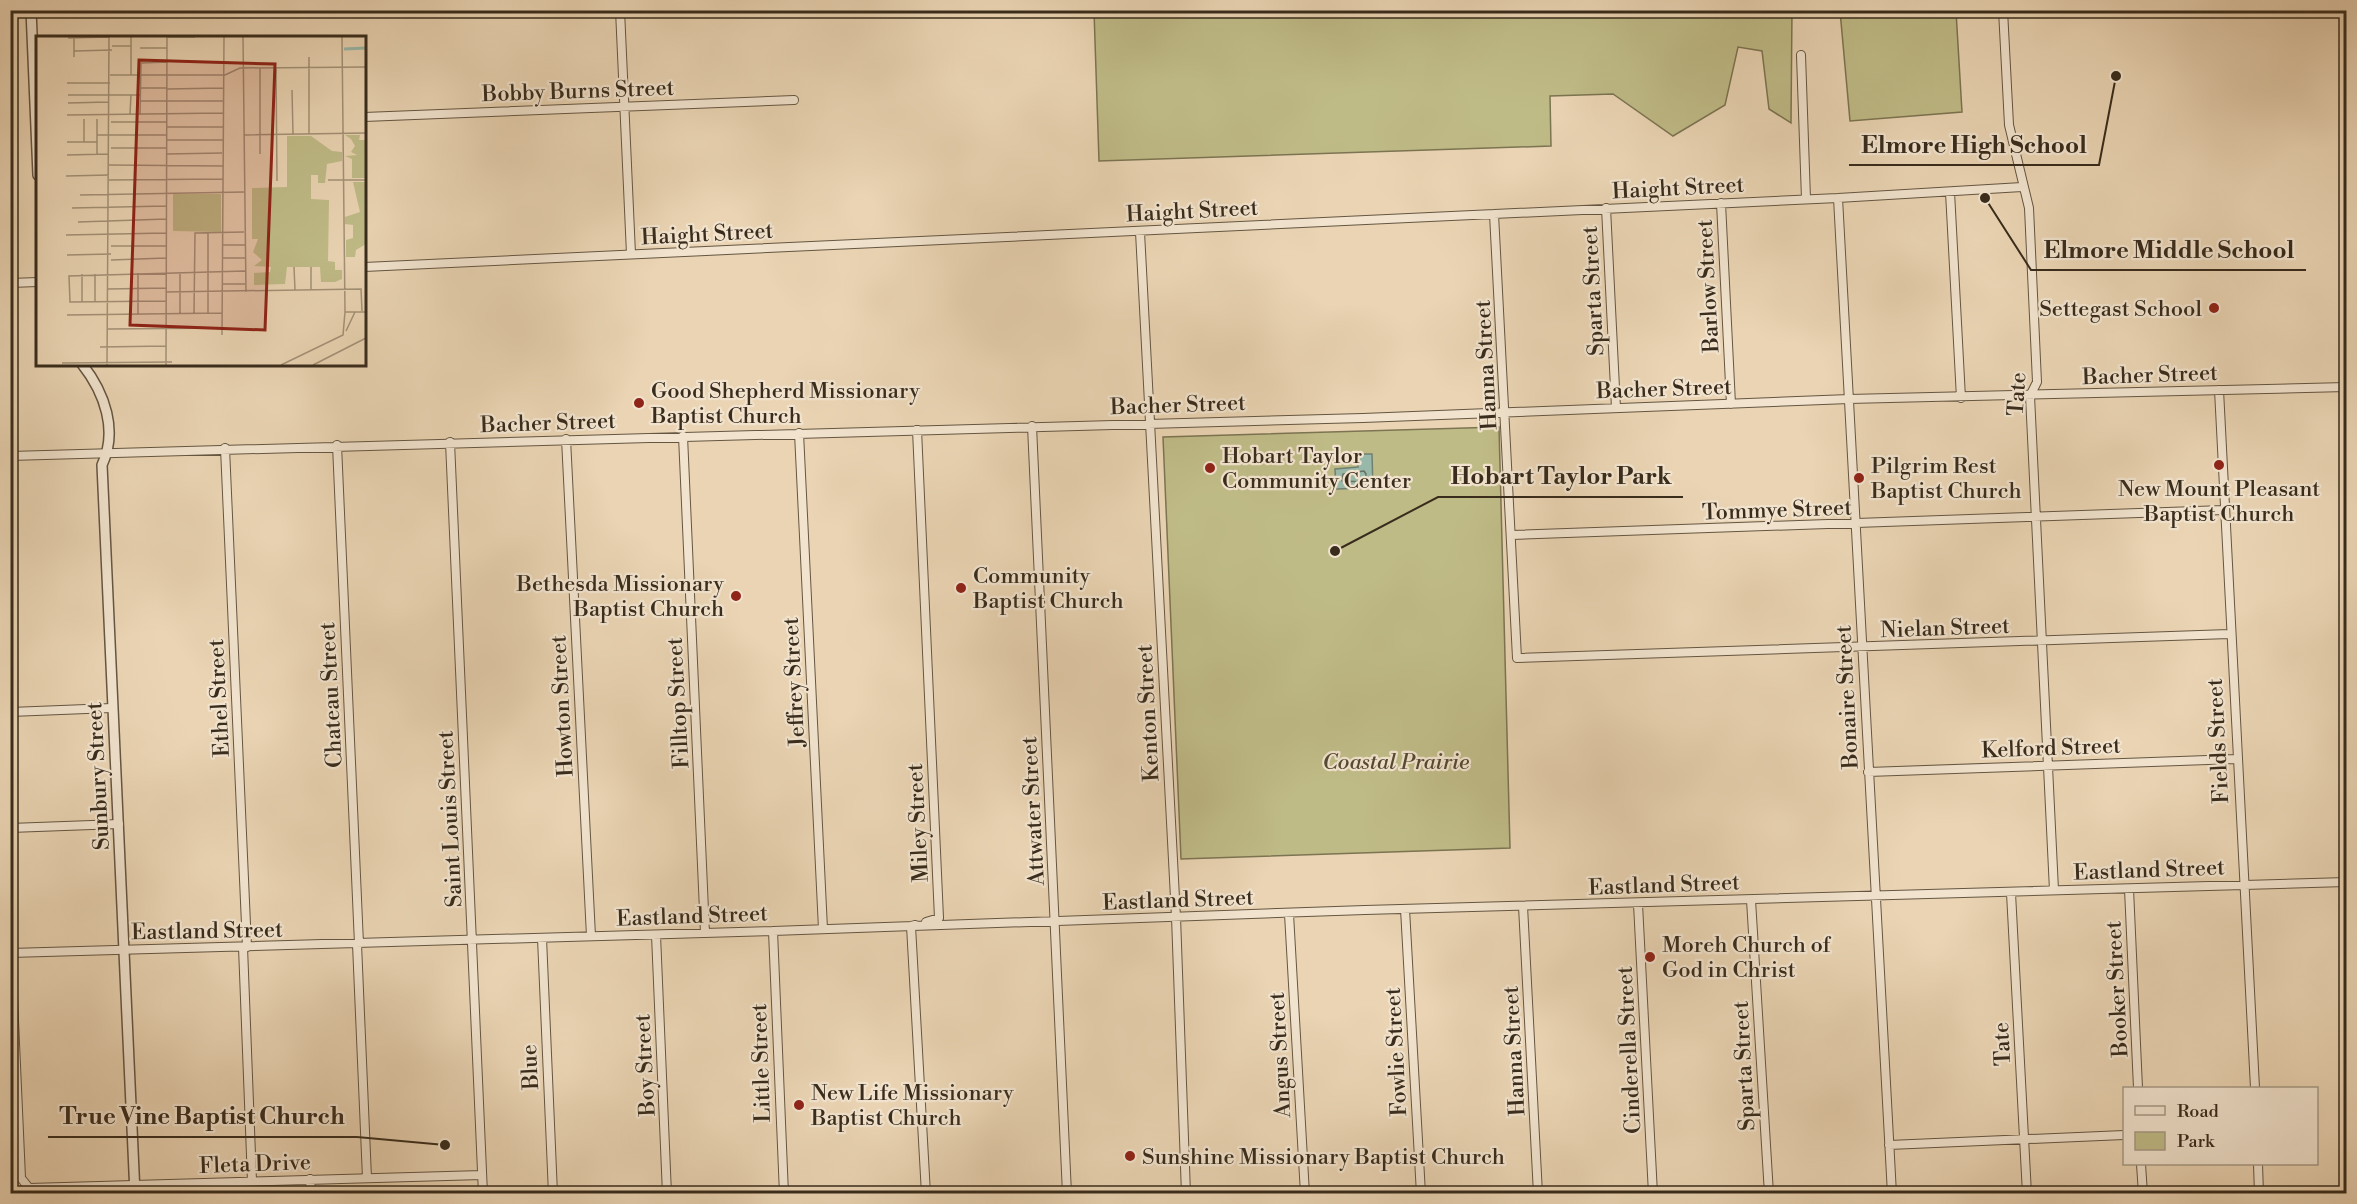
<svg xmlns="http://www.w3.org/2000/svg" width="2357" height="1204" viewBox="0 0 2357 1204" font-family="'Libre Bodoni',serif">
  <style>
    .green { fill: #bfbb87; stroke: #7c7452; stroke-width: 1.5 }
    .water { fill: #98b8a9; stroke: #728071; stroke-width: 1.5 }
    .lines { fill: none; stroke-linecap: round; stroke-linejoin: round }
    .shore { stroke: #687262; stroke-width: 1.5 }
    .minor-casing { stroke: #655642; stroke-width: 10 }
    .tertiary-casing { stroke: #655642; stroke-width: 12 }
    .minor { stroke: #f1e3ce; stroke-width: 8 }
    .tertiary { stroke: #f1e3ce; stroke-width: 9 }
    .poi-dot { fill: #8f2418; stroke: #f1e3ce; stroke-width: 2 }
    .labels { text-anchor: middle; stroke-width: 4.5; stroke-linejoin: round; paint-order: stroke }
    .street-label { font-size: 22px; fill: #392c1c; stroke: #f1e3ce }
    .poi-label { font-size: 22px; fill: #392c1c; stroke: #f1e3ce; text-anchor: start }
    .park-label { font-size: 22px; font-style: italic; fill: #544931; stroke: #f1e3ce }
    .inset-river { fill: none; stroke: #98b8a9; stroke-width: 3 }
    .inset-road { fill: none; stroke: #a39177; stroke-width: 1.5 }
    .view { fill: #8f2418; fill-opacity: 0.15; stroke: #8f2418; stroke-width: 3 }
    .inset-edge { fill: none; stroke: #392c1c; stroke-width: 3 }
    .leader { fill: none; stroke: #392c1c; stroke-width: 2 }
    .callout-dot { fill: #392c1c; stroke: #f1e3ce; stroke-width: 2 }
    .callout-label { font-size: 24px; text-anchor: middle; font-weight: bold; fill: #392c1c; stroke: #f1e3ce; stroke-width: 4.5; stroke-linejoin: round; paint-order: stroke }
  </style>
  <rect width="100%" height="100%" fill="#ead4b3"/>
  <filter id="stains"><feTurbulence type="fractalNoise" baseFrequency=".00333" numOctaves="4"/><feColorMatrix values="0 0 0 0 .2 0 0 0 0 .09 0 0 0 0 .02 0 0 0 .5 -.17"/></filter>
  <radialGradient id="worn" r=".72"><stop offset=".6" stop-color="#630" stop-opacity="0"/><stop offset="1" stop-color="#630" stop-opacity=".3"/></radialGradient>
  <path class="green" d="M1094,11H1792L1791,123L1769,109L1762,51L1738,47L1725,105L1673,136L1613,94L1550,96L1551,146L1099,161Z
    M1840,11H1956L1962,112L1850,121Z
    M1499,427L1510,848L1181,859L1163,437Z"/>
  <path class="water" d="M1358,454H1372L1373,488L1336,489L1335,469L1358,467Z"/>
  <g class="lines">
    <path class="shore" d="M1364,471L1366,474L1365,482L1342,481L1343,474Z"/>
    <defs>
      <path id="minor" d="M620,10L631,254
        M2003,10L2009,125L2029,208L2037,382L2030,396L2054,890
        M1801,55L1806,199
        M364,117L794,100
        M1950,192L1961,398
        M1838,198L1892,1194
        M1721,203L1731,404
        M1606,208L1616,408
        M1494,214L1517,658L2229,634
        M1140,232L1176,917L1186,1194
        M364,267L1838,198L2022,187
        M10,283L38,282
        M2219,390L2255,1088
        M1032,426L1067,1194
        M917,430L939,918L926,922
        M799,433L823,929
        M683,436L705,933
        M566,439L591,936
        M450,442L483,1194
        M337,445L359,944
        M225,448L247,947
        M10,456L1363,418L1849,399L2346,387
        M1512,535L2224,510
        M10,712L112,708
        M1868,772L2236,759
        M10,828L119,824
        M2129,889L2138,1088
        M2011,893L2027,1194
        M1751,900L1769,1194
        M1638,904L1653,1194
        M1523,906L1538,1194
        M1405,909L1421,1194
        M1289,914L1305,1194
        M915,925L911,926L926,1194
        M773,931L784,1194
        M656,935L667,1194
        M542,938L553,1194
        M357,944L367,1178
        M243,947L252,1181
        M10,953L773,931L1365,910L2346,882
        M11,953L21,1178L29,1188L482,1175
        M1889,1145L2124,1135
        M2141,1164L2143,1194
        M2258,1164L2259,1194
        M310,1179L311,1194"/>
      <path id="tertiary" d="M31,10L38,175
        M82,364C105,393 118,431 102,465L135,1194"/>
    </defs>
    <use href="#minor" class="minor-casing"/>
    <use href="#tertiary" class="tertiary-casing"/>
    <use href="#minor" class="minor"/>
    <use href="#tertiary" class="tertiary"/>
  </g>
  <g class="poi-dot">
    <circle cx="2214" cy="308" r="6"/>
    <circle cx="639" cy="403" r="6"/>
    <circle cx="2219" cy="465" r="6"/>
    <circle cx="1210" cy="468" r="6"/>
    <circle cx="1859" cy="478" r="6"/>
    <circle cx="961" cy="588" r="6"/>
    <circle cx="736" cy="596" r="6"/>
    <circle cx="1650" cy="957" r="6"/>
    <circle cx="799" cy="1105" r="6"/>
    <circle cx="1130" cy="1156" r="6"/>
  </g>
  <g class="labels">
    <g class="street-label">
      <text transform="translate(578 90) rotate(-2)" y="8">Bobby Burns Street</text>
      <text transform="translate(1678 187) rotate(-3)" y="8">Haight Street</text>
      <text transform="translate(1192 210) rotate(-3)" y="8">Haight Street</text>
      <text transform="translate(707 233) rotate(-3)" y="8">Haight Street</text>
      <text transform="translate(1707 286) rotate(-93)" y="8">Barlow Street</text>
      <text transform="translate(1592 291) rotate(-93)" y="8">Sparta Street</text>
      <text transform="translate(1485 365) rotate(-93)" y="8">Hanna Street</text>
      <text transform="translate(2150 374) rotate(-2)" y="8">Bacher Street</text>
      <text transform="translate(1664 388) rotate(-2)" y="8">Bacher Street</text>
      <text transform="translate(2016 394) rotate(-86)" y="8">Tate</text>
      <text transform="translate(1178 404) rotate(-2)" y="8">Bacher Street</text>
      <text transform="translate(548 422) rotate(-2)" y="8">Bacher Street</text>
      <text transform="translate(1777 509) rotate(-2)" y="8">Tommye Street</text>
      <text transform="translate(1945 627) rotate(-2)" y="8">Nielan Street</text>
      <text transform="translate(793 682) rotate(-93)" y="8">Jeffrey Street</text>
      <text transform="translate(330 695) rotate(-93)" y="8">Chateau Street</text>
      <text transform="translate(1846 697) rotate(-93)" y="8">Bonaire Street</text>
      <text transform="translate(218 698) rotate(-93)" y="8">Ethel Street</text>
      <text transform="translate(677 703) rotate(-93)" y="8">Filltop Street</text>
      <text transform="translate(561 706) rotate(-93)" y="8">Howton Street</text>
      <text transform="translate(1147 713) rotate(-93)" y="8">Kenton Street</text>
      <text transform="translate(2217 741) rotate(-93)" y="8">Fields Street</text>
      <text transform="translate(2051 747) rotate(-2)" y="8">Kelford Street</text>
      <text transform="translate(97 776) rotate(-93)" y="8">Sunbury Street</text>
      <text transform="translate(1032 811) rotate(-93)" y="8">Attwater Street</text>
      <text transform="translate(449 819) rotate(-93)" y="8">Saint Louis Street</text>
      <text transform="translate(917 823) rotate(-93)" y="8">Miley Street</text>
      <text transform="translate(2149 869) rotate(-2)" y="8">Eastland Street</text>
      <text transform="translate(1664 884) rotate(-2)" y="8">Eastland Street</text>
      <text transform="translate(1178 899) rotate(-2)" y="8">Eastland Street</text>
      <text transform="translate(692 915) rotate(-2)" y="8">Eastland Street</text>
      <text transform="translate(207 930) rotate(-1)" y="8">Eastland Street</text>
      <text transform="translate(2116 989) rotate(-93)" y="8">Booker Street</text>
      <text transform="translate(2001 1044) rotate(-93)" y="8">Tate</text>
      <text transform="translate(1628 1050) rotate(-93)" y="8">Cinderella Street</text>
      <text transform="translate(1513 1051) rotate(-93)" y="8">Hanna Street</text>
      <text transform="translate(1395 1052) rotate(-93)" y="8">Fowlie Street</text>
      <text transform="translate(1279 1055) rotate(-93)" y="8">Angus Street</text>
      <text transform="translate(760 1063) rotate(-92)" y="8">Little Street</text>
      <text transform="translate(644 1065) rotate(-93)" y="8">Boy Street</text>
      <text transform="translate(1743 1066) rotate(-93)" y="8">Sparta Street</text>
      <text transform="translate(529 1067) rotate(-93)" y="8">Blue</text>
      <text transform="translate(255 1163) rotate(-2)" y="8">Fleta Drive</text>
    </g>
    <g class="poi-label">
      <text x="2202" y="316" text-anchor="end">Settegast School</text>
      <text x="651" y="398">Good Shepherd Missionary<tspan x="651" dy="25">Baptist Church</tspan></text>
      <text x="1222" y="463">Hobart Taylor<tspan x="1222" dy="25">Community Center</tspan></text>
      <text x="1871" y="473">Pilgrim Rest<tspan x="1871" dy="25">Baptist Church</tspan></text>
      <text x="2219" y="496" text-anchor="middle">New Mount Pleasant<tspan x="2219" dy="25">Baptist Church</tspan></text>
      <text x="973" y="583">Community<tspan x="973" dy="25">Baptist Church</tspan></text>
      <text x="724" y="591" text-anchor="end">Bethesda Missionary<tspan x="724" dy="25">Baptist Church</tspan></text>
      <text x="1662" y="952">Moreh Church of<tspan x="1662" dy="25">God in Christ</tspan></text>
      <text x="811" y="1100">New Life Missionary<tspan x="811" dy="25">Baptist Church</tspan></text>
      <text x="1142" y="1164">Sunshine Missionary Baptist Church</text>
    </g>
    <g class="park-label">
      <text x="1396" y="769">Coastal Prairie</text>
    </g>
  </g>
  <g transform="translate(36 36)">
    <rect width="330" height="330" fill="#ead4b3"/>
    <path d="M309,99H324L323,104H330V142H316V123L309,120L321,119L315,116L319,110L315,103ZM251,100H275L296,115L306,116V125L291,128L289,147H282V139H275V163L293,164L292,225L299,226V234H306V243L299,246H285L284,231H251L249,248L218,249V237L234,236L235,231L218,230L226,224L217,216L222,203H216V152L251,151ZM317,146H330V208L320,214L319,221H310V204L317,202V189L309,188V181L324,176ZM137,158H185V196L137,195Z" fill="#bfbb87"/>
    <path class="inset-river" d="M308,13L330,12"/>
    <path class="inset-road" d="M132,1H159M207,1L210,256M306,1L309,276M32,2L73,1M38,2V21M76,10H95M104,12H131M38,15L76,14M273,21V98M224,32V118M240,32L241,145M74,39H189L204,32L330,31M95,39V1M31,47H74M105,52H131M131,53L187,52M256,54L257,98M32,59H105M104,65H131M131,65H187M32,67L72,66M94,78L95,59M104,78L105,27L131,26M31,79L187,77M48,83V106M61,83V118M75,86H130M131,91H187M61,99H131M208,99L330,97M131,104H187M31,106H61M75,112H131M131,118L186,117M31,119L72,118M73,129L187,130M30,140L73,139M73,144L187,143M292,144H330M44,159L208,156M36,172L130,170M42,186L131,183M30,199L130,197M186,209H209M75,210H130M31,219L75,218M186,222H209M75,224L130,222M258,231L259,254M275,231V254M102,237V278M59,238V266M186,248H209M72,253L130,252M130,256L325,253L326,275M130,265L34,266L33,240L209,235M46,266V238M144,277V236M158,277L159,197L208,196M172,277V197M31,279L186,277M72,293L186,292M310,295L319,276M186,299L188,1M64,311L130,310M26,327L136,326M71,329L73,1M130,329L131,1M245,329L307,299L309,276H330M277,329L330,302"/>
    <path class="view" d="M103,24L239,28L229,294L94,289Z"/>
    <rect width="330" height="330" class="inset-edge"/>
  </g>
  <path class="leader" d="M2116 76L2099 165H1849M1985 198L2031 270H2306M1335 551L1438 497H1683M445 1145L357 1137H48"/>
  <g class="callout-dot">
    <circle cx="2116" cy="76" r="6"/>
    <circle cx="1985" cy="198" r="6"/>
    <circle cx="1335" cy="551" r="6"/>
    <circle cx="445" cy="1145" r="6"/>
  </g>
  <g class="callout-label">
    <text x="1974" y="153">Elmore High School</text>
    <text x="2169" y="258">Elmore Middle School</text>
    <text x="1561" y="484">Hobart Taylor Park</text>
    <text x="202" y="1124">True Vine Baptist Church</text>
  </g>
  <rect width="2357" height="1204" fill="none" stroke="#ead4b3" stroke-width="36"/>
  <rect x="12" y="12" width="2333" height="1180" fill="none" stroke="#392c1c" stroke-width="3"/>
  <rect x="18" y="18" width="2321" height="1168" fill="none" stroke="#392c1c" stroke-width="1.5"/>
  <rect x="2123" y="1087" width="195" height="78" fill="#f1e3ce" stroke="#a79a87" stroke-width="1.5"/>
  <rect x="2135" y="1106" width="30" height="9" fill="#f1e3ce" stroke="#a79a87" stroke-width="1.5"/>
  <text x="2177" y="1117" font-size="18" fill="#392c1c">Road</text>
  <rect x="2135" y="1132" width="30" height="18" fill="#bfbb87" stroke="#a79a87" stroke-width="1.5"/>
  <text x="2177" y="1147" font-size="18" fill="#392c1c">Park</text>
  <rect width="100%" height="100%" filter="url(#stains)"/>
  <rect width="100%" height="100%" fill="url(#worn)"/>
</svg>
